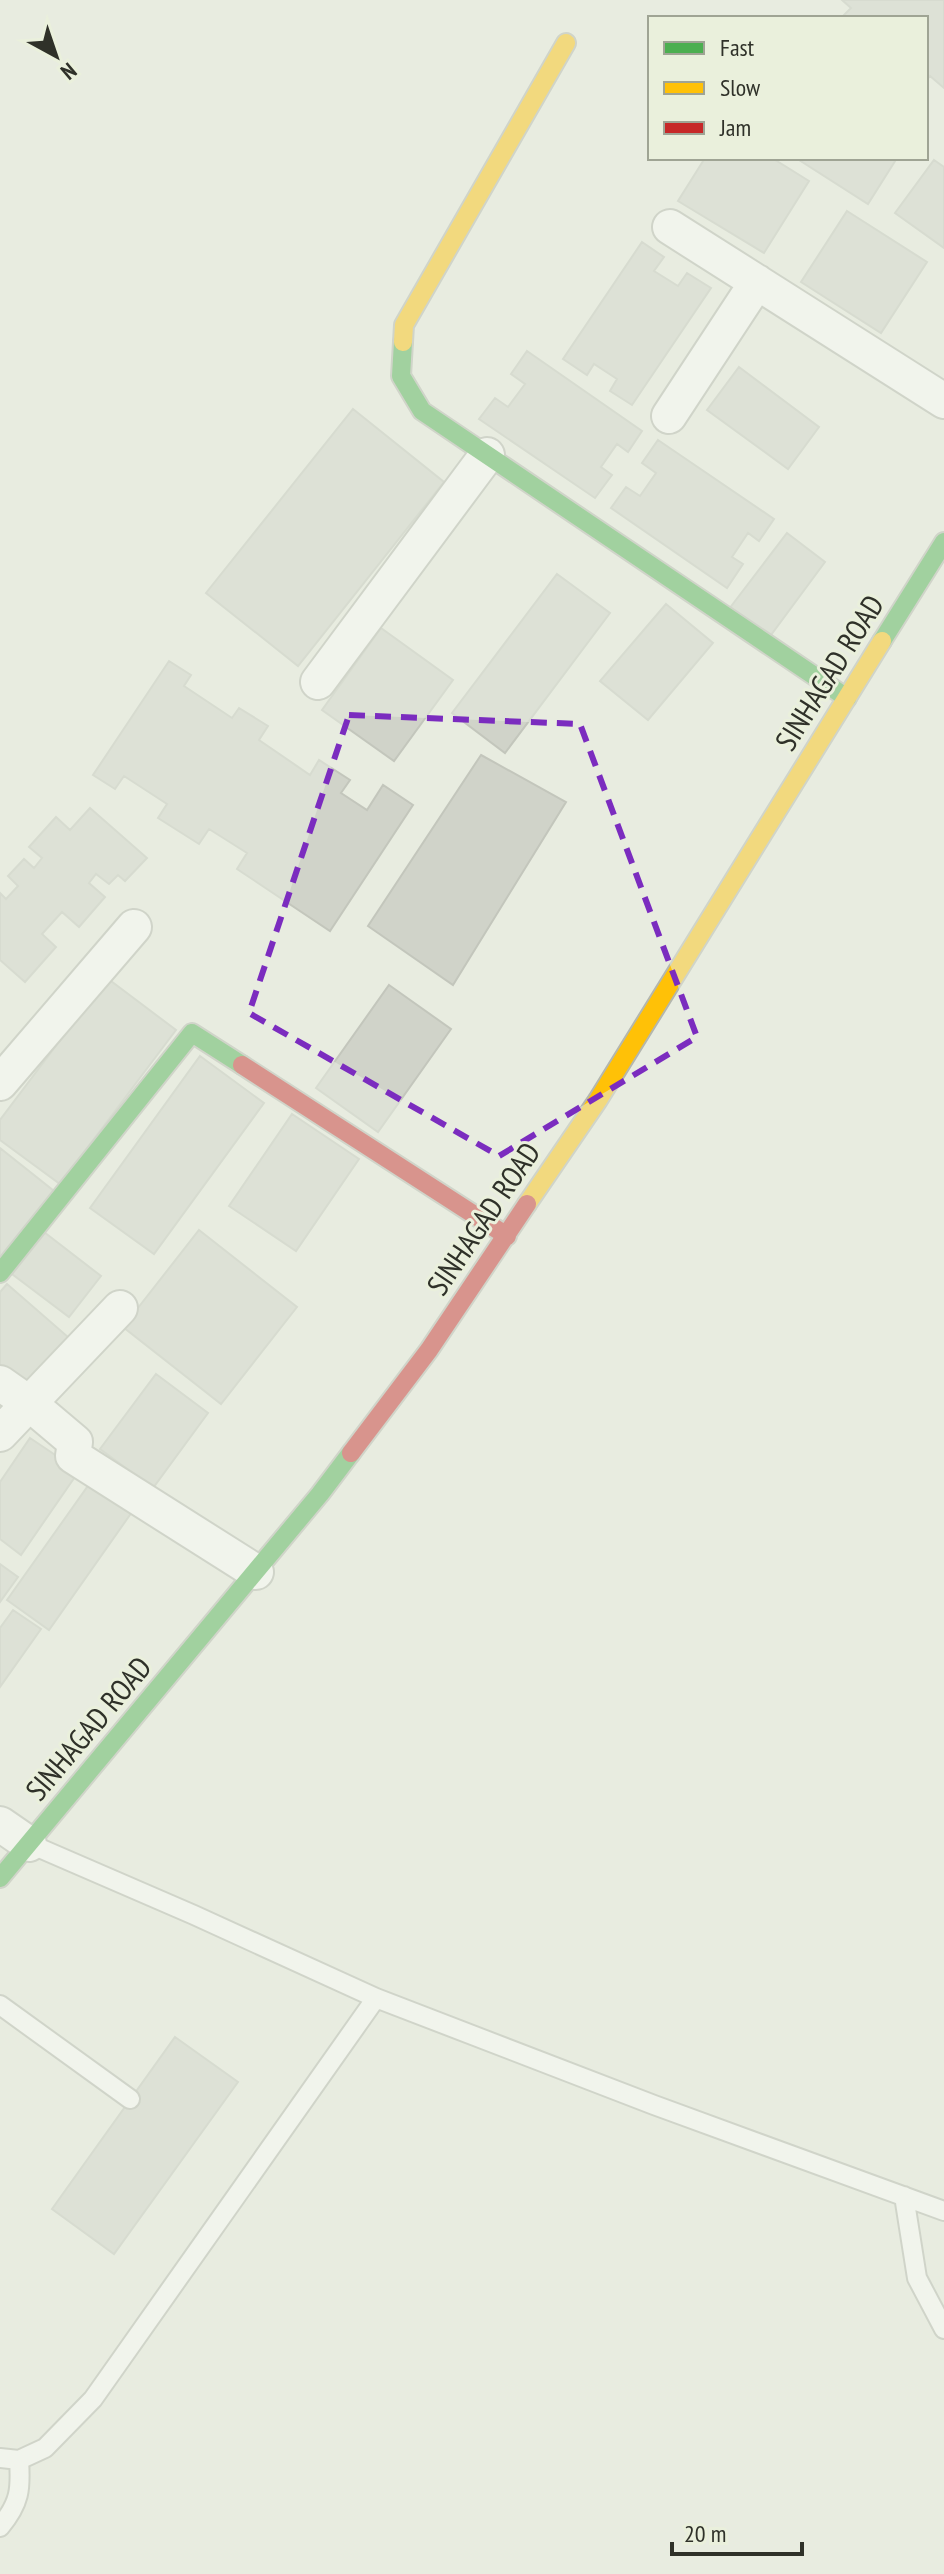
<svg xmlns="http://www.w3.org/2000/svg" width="944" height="2574" viewBox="0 0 944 2574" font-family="'PT Sans Narrow',sans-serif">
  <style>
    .building { fill: #d0d3c9; stroke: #c3c6bc; stroke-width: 2 }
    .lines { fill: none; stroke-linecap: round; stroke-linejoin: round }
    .lane-casing { stroke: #b4b7ae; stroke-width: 22 }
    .street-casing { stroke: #b4b7ae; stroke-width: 38 }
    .fast-casing { stroke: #b4b7ae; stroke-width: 22 }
    .slow-casing { stroke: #b4b7ae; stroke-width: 22 }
    .jam-casing { stroke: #b4b7ae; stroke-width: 22 }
    .lane { stroke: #fcfcfa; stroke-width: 18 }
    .street { stroke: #fcfcfa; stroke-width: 34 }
    .fast { stroke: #4caf50; stroke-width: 18 }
    .slow { stroke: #ffc107; stroke-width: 18 }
    .jam { stroke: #c62828; stroke-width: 18 }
    .marked { fill: none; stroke: #7b2cbf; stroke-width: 6; stroke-dasharray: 16 10; stroke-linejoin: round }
    .labels { text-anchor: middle; stroke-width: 6; stroke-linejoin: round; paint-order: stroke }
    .street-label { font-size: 30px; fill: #2f3129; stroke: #eaf0dc }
  </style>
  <rect width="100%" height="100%" fill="#e8ece0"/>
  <path class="building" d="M842,0H944V88L930,76L926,81V18H841L851,8Z
    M705,158H772L809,181L764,253L678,201Z
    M796,158H897L868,204Z
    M934,160L944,167V248L895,213Z
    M847,211L927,262L881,333L801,282Z
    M642,242L664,257L654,271L678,286L687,273L711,288L632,405L610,391L617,379L594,364L587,375L563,359Z
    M527,351L642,431L628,452L617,444L601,467L612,475L595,498L479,419L495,398L508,407L525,384L511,374Z
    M739,367L819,427L788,469L707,410Z
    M353,409L444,482L298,666L206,593Z
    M658,440L774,519L759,541L748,533L732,557L743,564L727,588L611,508L626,487L640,496L656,473L642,463Z
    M787,533L825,562L768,639L729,609Z
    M557,574L610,613L505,753L452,713Z
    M666,604L713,643L648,720L600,681Z
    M381,628L453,680L394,761L322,710Z
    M169,661L191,675L184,686L232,718L239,708L268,726L259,740L310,775L319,760L350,780L341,793L367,810L383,785L413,805L330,931L237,869L247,853L209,829L199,844L158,818L167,804L124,776L115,789L93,775Z
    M481,755L566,802L453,985L368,926Z
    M90,808L147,858L125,881L118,875L109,884L96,874L89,883L105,897L79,927L62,912L42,934L56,947L25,982L0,960V893L6,899L18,886L8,876L24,859L34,868L42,858L29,847L56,817L70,830Z
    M107,978L176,1030L60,1184L0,1140V1120Z
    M389,985L451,1029L378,1132L316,1088Z
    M200,1056L264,1103L154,1254L90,1208Z
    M292,1114L359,1159L296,1251L229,1206Z
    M0,1148L54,1191L0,1259Z
    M199,1230L297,1307L221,1404L123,1327Z
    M44,1232L101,1276L69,1317L12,1274Z
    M7,1284L68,1337L24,1389L0,1369V1292Z
    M156,1374L208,1413L153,1488L100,1449Z
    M30,1438L79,1471L21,1555L0,1539V1482Z
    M90,1483L132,1512L49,1630L7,1600Z
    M0,1564L18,1577L0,1602Z
    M13,1610L41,1629L0,1687V1628Z
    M175,2037L238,2082L114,2254L52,2209Z"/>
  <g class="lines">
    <defs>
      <path id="lane" d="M30,1844L194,1915L376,1998L654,2105L944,2211
        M0,2005L130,2099
        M904,2196L917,2278L944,2329
        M0,2458L19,2460L45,2448L93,2399L376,1998
        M0,2527C20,2503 21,2489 19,2460"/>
      <path id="street" d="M670,227L944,401
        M669,416L757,282
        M318,682L487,455
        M0,1083L134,927
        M0,1383L30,1404L75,1442L73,1456L256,1572
        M0,1434L120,1308
        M0,1824L29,1844"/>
      <path id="fast" d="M403,342L401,376L422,411L847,698
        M882,641L944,542
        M0,1273L192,1033L242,1065
        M0,1878L320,1494L351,1453"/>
      <path id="slow" d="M403,342L404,325L566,43
        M527,1204L598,1100L882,641"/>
      <path id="jam" d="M242,1065L507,1236
        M351,1453L429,1350L527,1204"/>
    </defs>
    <use href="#lane" class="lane-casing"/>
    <use href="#street" class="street-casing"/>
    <use href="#fast" class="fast-casing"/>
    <use href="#slow" class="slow-casing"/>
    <use href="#jam" class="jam-casing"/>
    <use href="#lane" class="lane"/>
    <use href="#street" class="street"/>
    <use href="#fast" class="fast"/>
    <use href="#slow" class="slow"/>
    <use href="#jam" class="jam"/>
  </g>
  <path d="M0 0H944V2574H0ZM349,715L580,724L697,1037L499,1156L249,1013Z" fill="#e8ece0" fill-opacity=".55" fill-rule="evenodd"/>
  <path class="marked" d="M349,715L580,724L697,1037L499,1156L249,1013Z"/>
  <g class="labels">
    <g class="street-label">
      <text transform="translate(830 673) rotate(-58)" y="10">SINHAGAD ROAD</text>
      <text transform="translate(484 1219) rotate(-56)" y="10">SINHAGAD ROAD</text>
      <text transform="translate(89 1729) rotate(-50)" y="10">SINHAGAD ROAD</text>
    </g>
  </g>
  <rect x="648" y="16" width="280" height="144" fill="#eaf0dc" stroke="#9fa494" stroke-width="2"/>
  <rect x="664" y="42" width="40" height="12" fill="#4caf50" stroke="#9fa494" stroke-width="2"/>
  <text x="720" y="56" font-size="24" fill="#2f3129">Fast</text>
  <rect x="664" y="82" width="40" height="12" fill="#ffc107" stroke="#9fa494" stroke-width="2"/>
  <text x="720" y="96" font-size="24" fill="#2f3129">Slow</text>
  <rect x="664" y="122" width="40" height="12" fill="#c62828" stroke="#9fa494" stroke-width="2"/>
  <text x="720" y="136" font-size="24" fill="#2f3129">Jam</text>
  <g transform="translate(56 56) rotate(140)" stroke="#eaf0dc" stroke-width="6" paint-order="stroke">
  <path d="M0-6L14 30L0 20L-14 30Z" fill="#2f3129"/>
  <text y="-12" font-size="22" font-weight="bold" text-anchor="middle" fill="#2f3129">N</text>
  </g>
  <path d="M672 2542v12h130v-12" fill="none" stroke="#2f3129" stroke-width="4"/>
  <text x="684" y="2542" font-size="24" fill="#2f3129" stroke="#eaf0dc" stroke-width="6" paint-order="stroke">20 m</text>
</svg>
